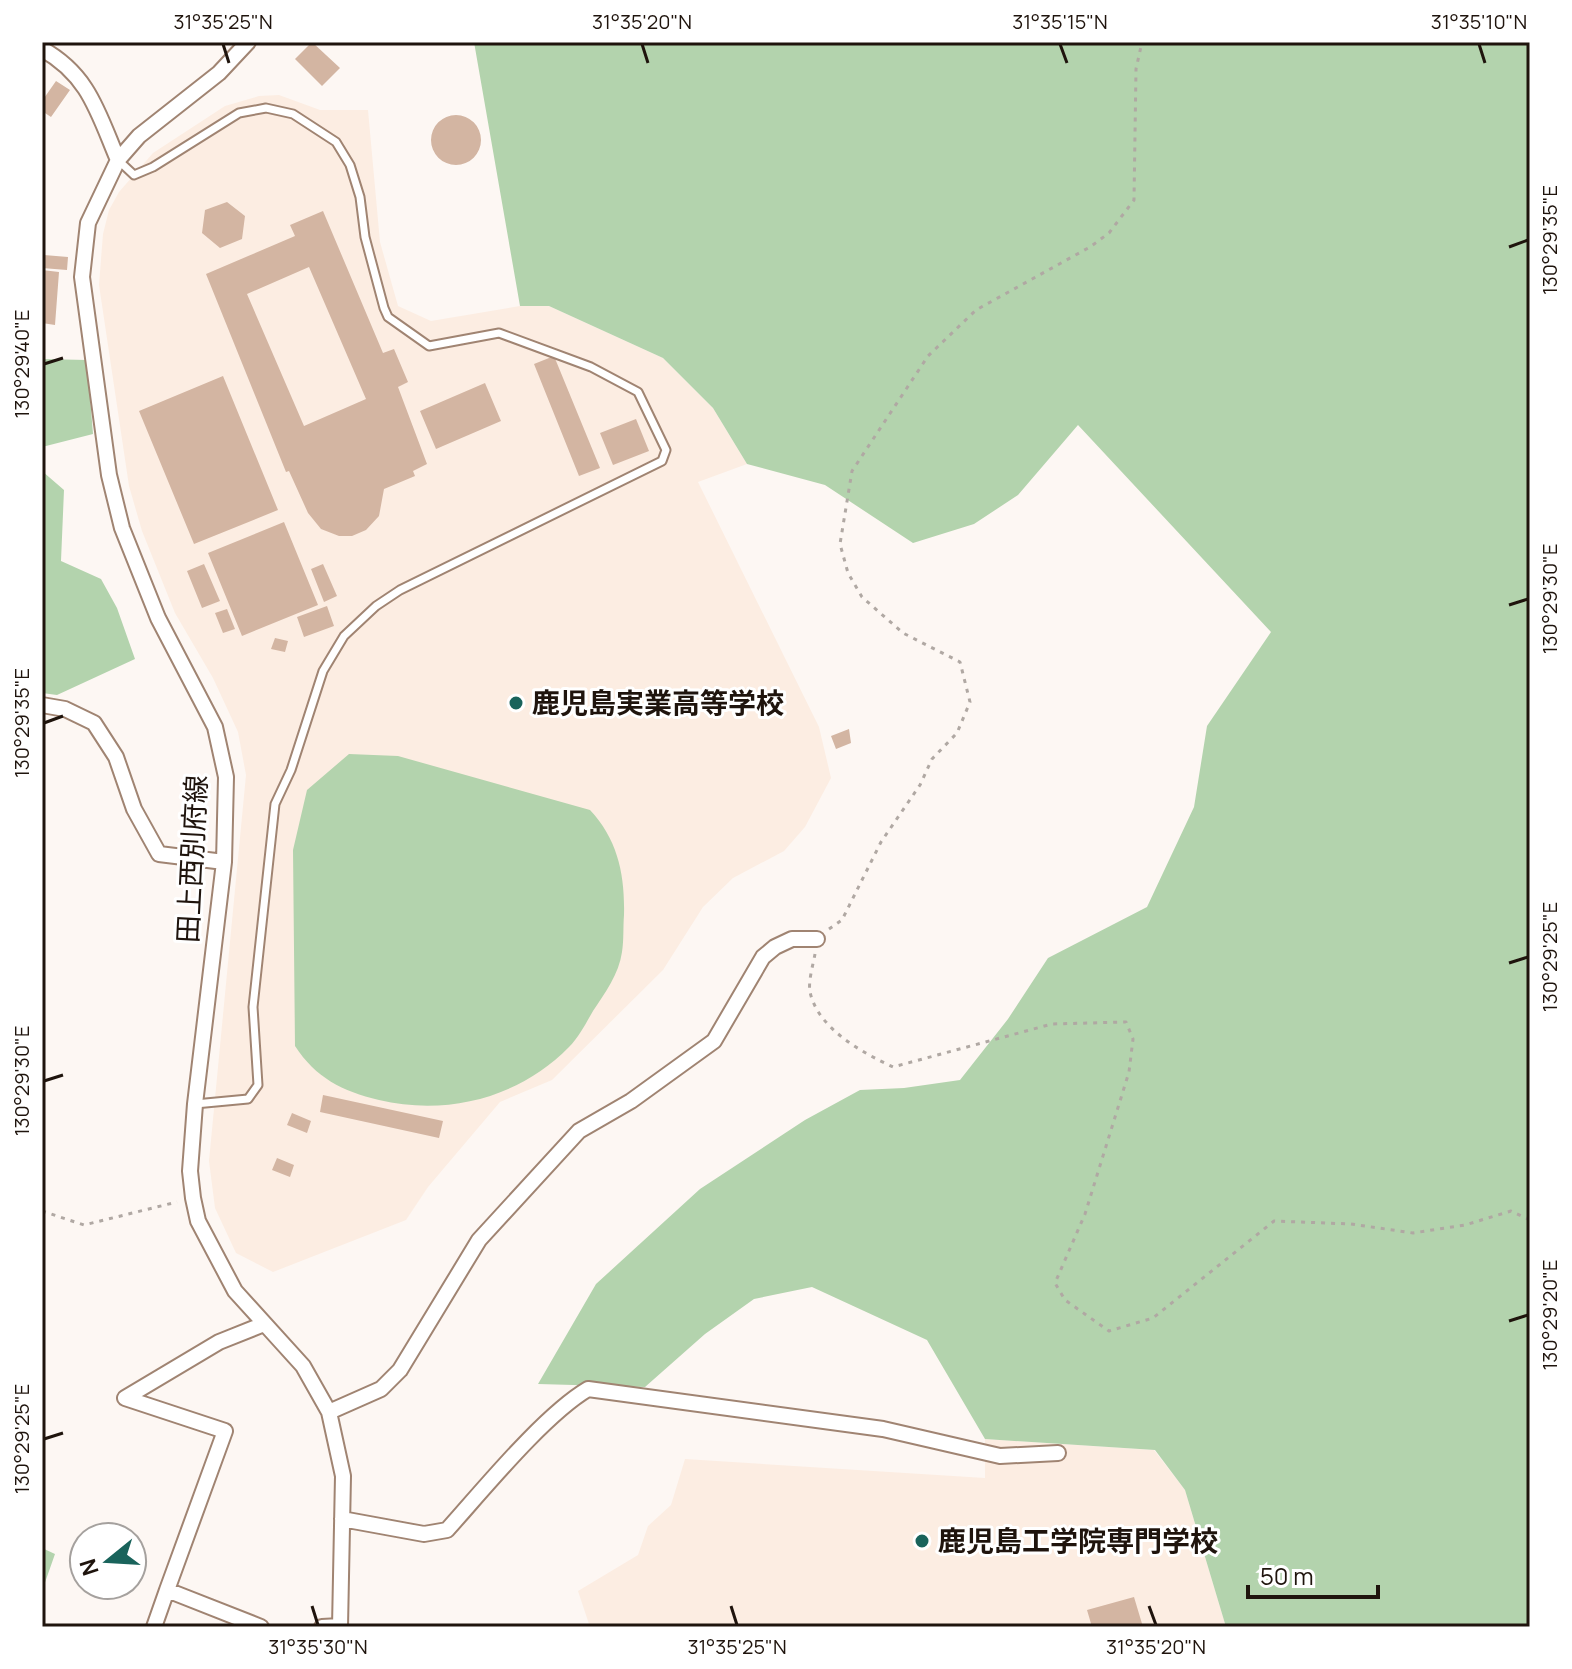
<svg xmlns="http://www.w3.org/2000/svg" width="1572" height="1669" viewBox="0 0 1572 1669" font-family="Manrope,'Noto Sans JP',sans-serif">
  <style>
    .built { fill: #fcede2 }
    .green { fill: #b3d3ad }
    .building { fill: #d3b5a2; fill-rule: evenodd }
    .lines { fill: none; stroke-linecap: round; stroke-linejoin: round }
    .service-casing { stroke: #a08472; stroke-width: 11 }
    .minor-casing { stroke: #a08472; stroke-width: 18 }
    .path { stroke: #b0a8a3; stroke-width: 3; stroke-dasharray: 4 6; stroke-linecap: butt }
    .service { stroke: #fff; stroke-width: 7 }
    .minor { stroke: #fff; stroke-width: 14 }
    .ticks { fill: none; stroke: #1f140d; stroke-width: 3 }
    .poi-dot { fill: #19635b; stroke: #fff; stroke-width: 3 }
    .labels { text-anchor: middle; stroke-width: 6; stroke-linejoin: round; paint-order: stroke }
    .poi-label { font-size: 28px; font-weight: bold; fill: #1f140d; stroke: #fff; text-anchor: start }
    .street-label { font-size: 28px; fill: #1f140d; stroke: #fff }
    .neatline { fill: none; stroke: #1f140d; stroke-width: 3 }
    .ticks-label { font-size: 20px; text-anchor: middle; fill: #1f140d }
  </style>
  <rect width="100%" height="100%" fill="#fdf7f3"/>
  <path class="built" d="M279,95L320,110H368L380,242L398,306L431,321L520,306H549L663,358L713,408L747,464L698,482L819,727L831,778L805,827L784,851L733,878L703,907L663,970L552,1080L500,1102L428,1187L406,1220L273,1272L236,1253L215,1208L209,1161L246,775L238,732L213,678L175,613L142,531L129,486L99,285L103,234L109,210L119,192L153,153L225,106L259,96Z
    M985,1439L1154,1450L1185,1490L1226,1627H590L578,1591L638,1555L648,1526L671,1505L685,1459L985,1478Z"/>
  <path class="green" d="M474,42H1529L1530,1627H1226L1185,1490L1155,1450L985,1439L927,1340L812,1287L754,1299L705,1334L645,1387L538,1384L596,1284L700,1189L805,1120L860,1090L904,1088L960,1080L1008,1019L1048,958L1147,907L1194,807L1207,726L1271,632L1078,425L1018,495L974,524L913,543L825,485L747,464L713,408L663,358L549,306H520Z
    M42,359L87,360L93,434L42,447Z
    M42,471L64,490L61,561L101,579L117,608L135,659L57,695L42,693Z
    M349,754L398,756L590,810C618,840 625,875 624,915C623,927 624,940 622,952C619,974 605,993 593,1011C586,1023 579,1037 569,1047C519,1098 447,1116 379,1100C342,1091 316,1078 295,1046L293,850L307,790Z
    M42,1548L55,1554L42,1591Z"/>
  <path class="building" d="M312,42L340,68L322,86L295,59Z
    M56,81L70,90L51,117L42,111V101Z
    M431 140a25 25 0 1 1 50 0a25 25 0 1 1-50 0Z
    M227,202L245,216L242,239L220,248L202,233L205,210Z
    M323,211L383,353L394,349L408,382L398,387L427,464L413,471L415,476L384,489L379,516L366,530L352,536H339L321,529L308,513L289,471L286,472L206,274L295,236L290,225ZM309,267L366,399L304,426L247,294Z
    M44,255L68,257L67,270L42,268Z
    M42,270L59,272L55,325L42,323Z
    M554,356L600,468L579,476L534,364Z
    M223,376L278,510L194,544L139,411Z
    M485,383L501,421L436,449L420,411Z
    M636,419L649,451L613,465L600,433Z
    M284,522L318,605L242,636L208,553Z
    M204,564L220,601L202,608L187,571Z
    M323,564L337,596L324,602L311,569Z
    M327,606L334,626L304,637L297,617Z
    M227,609L235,629L223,633L215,613Z
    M275,638L288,641L285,652L271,649Z
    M849,729L851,743L836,749L831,736Z
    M323,1095L443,1121L439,1138L320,1112Z
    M292,1113L311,1121L307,1133L287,1125Z
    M277,1158L294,1165L290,1177L272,1170Z
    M1134,1597L1143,1627H1092L1087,1610Z"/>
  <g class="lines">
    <defs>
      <path id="service" d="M118,160L134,175L153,167L239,113L266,108L293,114L336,142L350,165L360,197L365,237L384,308L388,317L429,346L499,333L591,367L638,392L666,450L662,461L400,590L376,606L344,636L323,671L291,770L275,804L253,1007L258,1085L248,1099L195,1104"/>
      <path id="minor" d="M248,42L219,73L139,136L118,160L88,223L82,277L109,475L122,528L158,618L215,727L226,777L224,862L195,1104L190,1171L193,1198L198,1221L235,1291L303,1366L329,1412L343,1476L340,1627
        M42,49C89,75 98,113 118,160
        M42,705L65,709L94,723L116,757L134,809L159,854L224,862
        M329,1412L381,1389L400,1370L479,1240L579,1131L631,1101L714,1041L763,957L775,947L792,939H817
        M342,1519L424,1534L447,1530C483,1490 544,1415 588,1389L883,1429L1000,1456L1058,1453
        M154,1627L167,1590
        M261,1627L167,1590L225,1431L125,1398L219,1342L264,1324
        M322,1627L340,1626"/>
    </defs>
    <use href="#service" class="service-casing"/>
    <use href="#minor" class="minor-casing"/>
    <path class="path" d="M829,929L842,920L881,842L920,785L932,759L957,733L970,702L960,662L903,633L862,597L848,573L840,544L852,471L928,356L976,310L1090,247L1109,233L1134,200L1136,69L1142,42
      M815,954C813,965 808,982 810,992C818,1029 863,1053 893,1067L1052,1024L1126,1022L1133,1039L1129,1072L1085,1214L1055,1283L1065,1300L1109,1331L1153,1318L1274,1221L1351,1224L1413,1233L1465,1225L1511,1211L1530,1220
      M42,1211L84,1225L177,1202"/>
    <use href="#service" class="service"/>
    <use href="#minor" class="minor"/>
  </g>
  <path class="ticks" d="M223,44L229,63M642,44L648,63M1060,44L1067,63M1479,44L1485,63M1509,247L1528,240M44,364L63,358M1509,605L1528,599M44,723L63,716M1509,963L1528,957M44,1081L63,1075M1509,1321L1528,1315M44,1439L63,1433M312,1606L318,1625M731,1606L737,1625M1149,1606L1156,1625"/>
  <g class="poi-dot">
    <circle cx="516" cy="703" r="8"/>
    <circle cx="922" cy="1541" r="8"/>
  </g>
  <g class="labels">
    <g class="poi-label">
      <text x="532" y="713">鹿児島実業高等学校</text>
      <text x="938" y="1551">鹿児島工学院専門学校</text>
    </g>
    <g class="street-label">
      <text transform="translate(192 859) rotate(-87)" y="10">田上西別府線</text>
    </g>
  </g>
  <rect width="1572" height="1669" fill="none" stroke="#ffffff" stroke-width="88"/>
  <g transform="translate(108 1561) rotate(252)"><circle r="38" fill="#ffffff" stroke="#a5a19e" stroke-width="2"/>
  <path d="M0-6L14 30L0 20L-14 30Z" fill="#19635b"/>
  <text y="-12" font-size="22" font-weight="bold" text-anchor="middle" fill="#1f140d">N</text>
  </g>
  <path d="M1248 1585v12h130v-12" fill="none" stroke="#1f140d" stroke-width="4"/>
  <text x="1260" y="1585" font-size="24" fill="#1f140d" stroke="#ffffff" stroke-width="6" paint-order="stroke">50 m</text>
  <rect x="44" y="44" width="1484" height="1581" class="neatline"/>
  <g class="ticks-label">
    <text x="223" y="29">31°35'25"N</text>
    <text x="642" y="29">31°35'20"N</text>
    <text x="1060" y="29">31°35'15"N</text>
    <text x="1479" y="29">31°35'10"N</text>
    <text transform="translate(1550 240) rotate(-90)" y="7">130°29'35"E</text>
    <text transform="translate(22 364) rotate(-90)" y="7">130°29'40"E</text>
    <text transform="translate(1550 599) rotate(-90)" y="7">130°29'30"E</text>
    <text transform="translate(22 723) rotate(-90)" y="7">130°29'35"E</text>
    <text transform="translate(1550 957) rotate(-90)" y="7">130°29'25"E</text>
    <text transform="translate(22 1081) rotate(-90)" y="7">130°29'30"E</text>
    <text transform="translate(1550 1315) rotate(-90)" y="7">130°29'20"E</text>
    <text transform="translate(22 1439) rotate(-90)" y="7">130°29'25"E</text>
    <text x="318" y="1654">31°35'30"N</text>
    <text x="737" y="1654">31°35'25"N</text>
    <text x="1156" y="1654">31°35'20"N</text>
  </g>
</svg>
